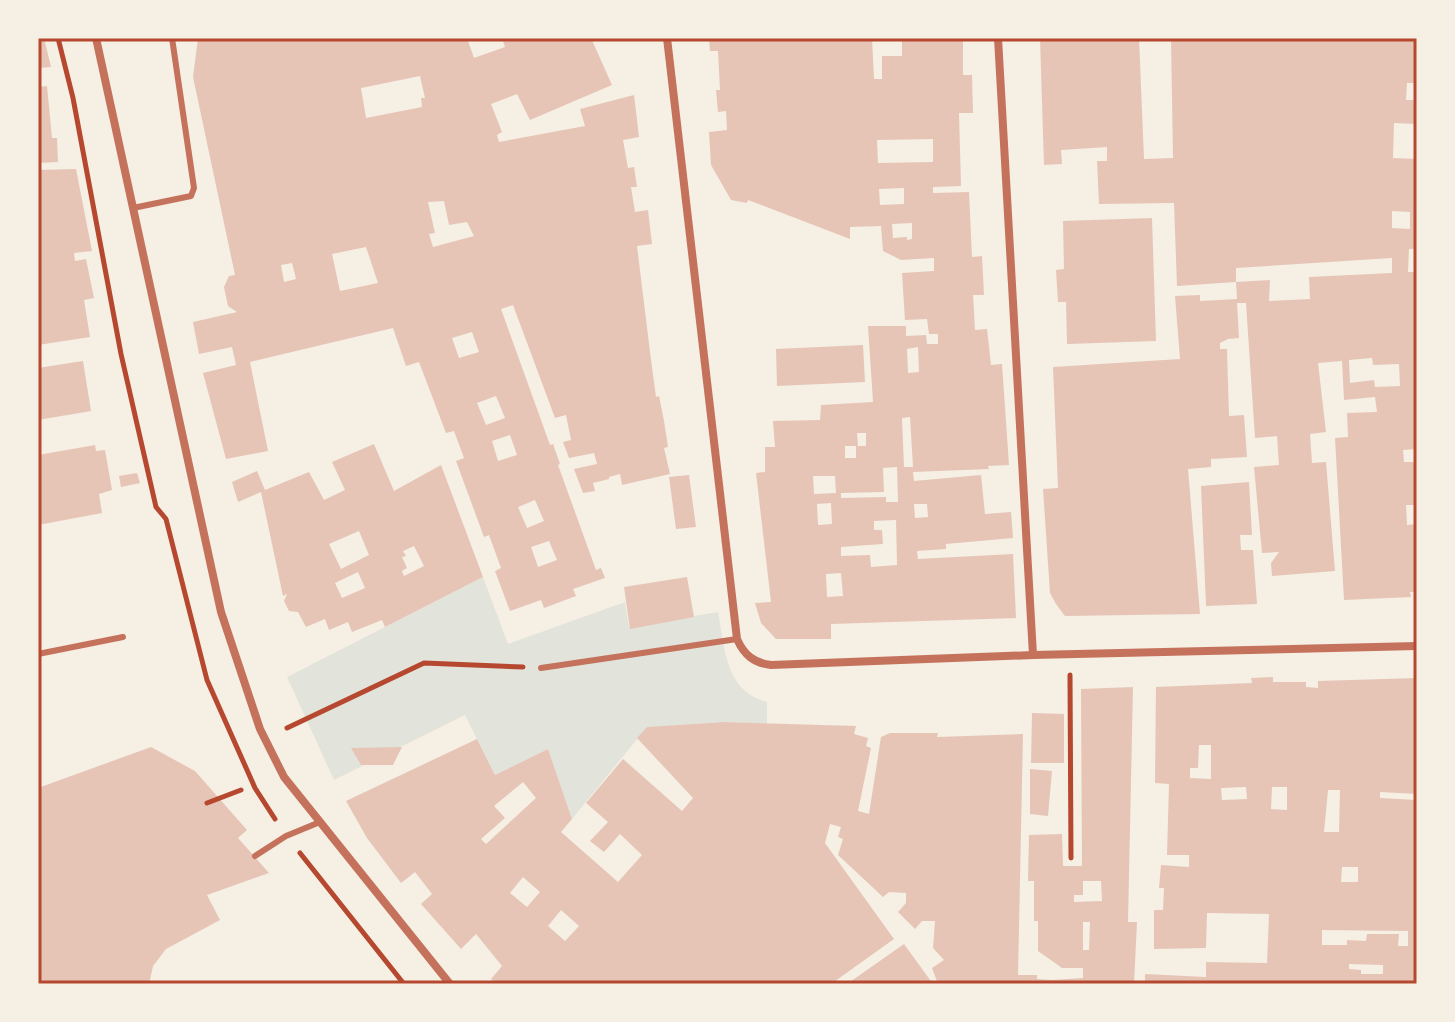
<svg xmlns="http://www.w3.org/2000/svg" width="1455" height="1022" viewBox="0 0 1455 1022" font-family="'Exo 2',sans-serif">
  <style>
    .green { fill: #e2e4dc }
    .building { fill: #e6c5b7; fill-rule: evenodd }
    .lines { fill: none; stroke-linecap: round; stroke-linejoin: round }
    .path { stroke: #b5482f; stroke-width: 5 }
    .service { stroke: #c5725c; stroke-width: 6 }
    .minor { stroke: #c5725c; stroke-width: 8 }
    .neatline { fill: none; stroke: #b5482f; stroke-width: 3 }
  </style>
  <rect width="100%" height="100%" fill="#f6efe4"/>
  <path class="green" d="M483,577L508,644L625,602L629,627L718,612C725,649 725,691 767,702V724L724,722L647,727L572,819L548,749L495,775L465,715L334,780L287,677Z"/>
  <path class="building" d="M38,38H44L51,67L38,68Z
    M198,38H467L474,58L505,47L502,38H591L612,85L530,120L517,94L491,104L502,132L497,135L499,142L585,126L580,109L634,95L639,137L623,140L628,168L634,167L637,187H631L635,212L648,210L652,244L637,246L651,360L656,397L659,396L664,421L668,447L664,448L670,474L622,485L620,474L609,477V479L593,483L595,491L583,493L574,469L597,464L594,453L569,458L563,442L571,440L566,415L555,418L513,305L501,309L550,445L553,444L560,464L558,465L596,570L601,568L605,578L573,589L576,596L544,608L541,600L510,611L495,571L501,568L489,535L484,537L456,461L464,458L454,431L446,433L419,362L406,366L393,328L250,362L268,451L226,459L203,373L236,365L232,347L199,354L193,322L237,312L228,306L224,287L229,276L235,275L193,77ZM420,76L425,98H421L422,107L366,118L361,88ZM444,201L449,225L467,222L474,236L433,247L429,234L435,233L428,202ZM366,247L378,283L340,291L332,254ZM292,263L296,279L284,282L281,265ZM472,332L479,352L459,358L452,338ZM496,396L505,418L486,425L477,403ZM510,435L517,455L498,461L492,441ZM535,500L544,521L527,528L518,507ZM549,541L557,560L538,567L531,547Z
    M709,38H872L874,79H882V56H902V38H963V75H972L973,113H959L961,186L933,187V193L969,192L972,257L982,256L984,295H973L975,330L987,329L991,365L1002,364L1009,465L988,466L989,469L913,472L914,481L981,475L985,514L1011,512L1013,538L946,544V549L917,551L918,559L1013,554L1016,618L831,624V639H776L761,623L755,603L771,602L756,473L765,472V447H775L773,421L820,420L821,405L873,402L868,326H906V336L926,335L927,344H938V334H929L927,319L905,320L902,273L934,271V258L901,260L883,251L881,226L850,227V239L748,200L747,203L731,200L711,165L709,132L727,130L726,111L718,112L716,90H720L718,51H710ZM933,139V162L878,163L877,140ZM904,188V204L880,205L879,189ZM912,223V239L907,240V237L893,238L892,224ZM918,347L919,372L908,373L907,349ZM910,417L913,467H904L902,418ZM857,433H866V446H856V458H845V446H858ZM897,467L898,502H886V497L841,498V493L884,492L883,468ZM813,476H835L836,493L814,494ZM831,503L832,524L818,525L817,504ZM914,504H927L928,517L915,518ZM896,520L897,565L871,567L870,555L841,556V547L883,544L882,530H874V521ZM841,573L843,596L827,597L826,574Z
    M1040,38H1139L1144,159L1173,158L1171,38H1417V83H1407L1406,100H1417V124L1394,123L1393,158L1417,159V249H1409L1408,272H1417V449L1403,450L1404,462H1417V505H1406L1407,525L1417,524V592H1410L1411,597L1344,600L1335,438L1348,437L1347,413L1377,412L1375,397L1344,400L1342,361L1318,363L1326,432L1310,434L1312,463L1326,462L1335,571L1272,576L1271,563L1279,552L1262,553L1254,467L1279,465L1277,436L1255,438L1246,303H1237L1239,338L1228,339L1220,343V349H1227L1229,416L1244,415L1247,457L1211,459V467L1188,469L1200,614L1065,616L1056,604L1050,593L1043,489L1058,488L1053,367L1180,359L1175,296L1200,295V301L1237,299L1236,282L1270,280L1269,301L1310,299L1309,277L1392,273V258L1236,268V282L1177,286L1174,203L1099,204L1097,161H1107V147L1061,150L1062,164L1044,165ZM1392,211L1410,212V229L1392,228ZM1372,358L1373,365L1399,364L1400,386L1375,387L1374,380L1350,383L1349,360Z
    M47,86L52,138H57L58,162L38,163V87Z
    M76,169L92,251L74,253L75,261L86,259L94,298L84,300L90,337L38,345V170Z
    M1152,218L1156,341L1067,344L1066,302H1058L1056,270L1064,269L1063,221Z
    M863,345L865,382L777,386L776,349Z
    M83,361L91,411L38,420V368Z
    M374,444L394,491L441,465L483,577L385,627L382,620L352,632L348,622L329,630L325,619L306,627L298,612L289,611L284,601L287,594L283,596L261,492L238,502L232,482L257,471L265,490L309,472L324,500L345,490L332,462ZM359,531L369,555L341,569L329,544ZM414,546L424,566L404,576L402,571L407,568L402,557L406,556L403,551ZM358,572L365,588L342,598L335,583Z
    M95,445L96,451L105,450L112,490L99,494L102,513L38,525V455Z
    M137,473L140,483L121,487L119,476Z
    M689,475L696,527L676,529L669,477Z
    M1249,482L1252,535H1240L1241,550H1253L1257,604L1206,606L1201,486Z
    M687,577L694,617L630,629L624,587Z
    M1273,677V682H1306V687L1318,688V681L1417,678V794L1380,792V798L1417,800V884H1414V894H1417V984H1145V974L1206,977V962L1267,963L1269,914L1207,913L1206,948L1154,949V910H1163L1164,888H1159L1161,865L1189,867V855H1167L1169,784L1155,783L1156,687L1252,683L1251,678ZM1199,745H1211V779L1190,778V768H1198ZM1246,787L1247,799L1222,800L1221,788ZM1272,787H1287V810L1271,809ZM1328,790H1340L1339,832H1324ZM1342,867H1358V882H1341ZM1322,930L1408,931V946H1398L1399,934H1367L1366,941L1347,940V945H1322ZM1349,964L1383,965V974H1361V970L1349,969Z
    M1133,687L1128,922H1137L1134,984H938L932,968L944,960L933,948L935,921H922L915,929L898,912L906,903V893L889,892L883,897L838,855L843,839L838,837L841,827L830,824L825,843L894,939L831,984H497L491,979L502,966L476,934L461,949L421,904L432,894L415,872L401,883L367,838L346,801L477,739L495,775L548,749L572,819L561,832L618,882L642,855L620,834L604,852L590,841L608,822L586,803L623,759L682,811L693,798L637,738L647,727L724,722L856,726L854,734L868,738L866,746L871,748L858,811L869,814L881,737L890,733H938L937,737L1023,734L1018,975H1037V979L1051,980L1083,978V968H1062L1038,951V921H1034V881H1028L1029,835L1062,834L1063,866H1082L1081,689ZM523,782L536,798L486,844L481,839L505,818L494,806ZM523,877L540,892L527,907L510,893ZM1083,881H1101L1102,901L1074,902V895H1083ZM561,910L579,926L565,941L548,926ZM1083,922H1090L1089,950H1083Z
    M1032,713L1064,714V763H1031Z
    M151,747L195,771L247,830L238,838L269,873L207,895L220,920L166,949L153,966L149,984H38V788Z
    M402,747L393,765H361L351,748Z
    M1030,769L1052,771L1048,816L1030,814Z
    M904,944L933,984H847Z"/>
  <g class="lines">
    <path class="path" d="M58,38L73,98L121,354L156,507L166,519L207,680L255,788L275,819
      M1070,675L1071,858
      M287,728L424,663L523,667
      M207,803L241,790
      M300,853L404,984"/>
    <path class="service" d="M133,208L191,196L194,188L172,38
      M38,654L123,637
      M541,668L737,639
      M255,856L286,836L320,822"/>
    <path class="minor" d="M96,38L221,612L260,729L284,777L450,984
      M667,38L737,639C744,655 754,663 771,665L1033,655L1417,646
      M998,38L1033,655"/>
  </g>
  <rect width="1455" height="1022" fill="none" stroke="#f6efe4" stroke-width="80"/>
  <rect x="40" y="40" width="1375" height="942" class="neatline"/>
</svg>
